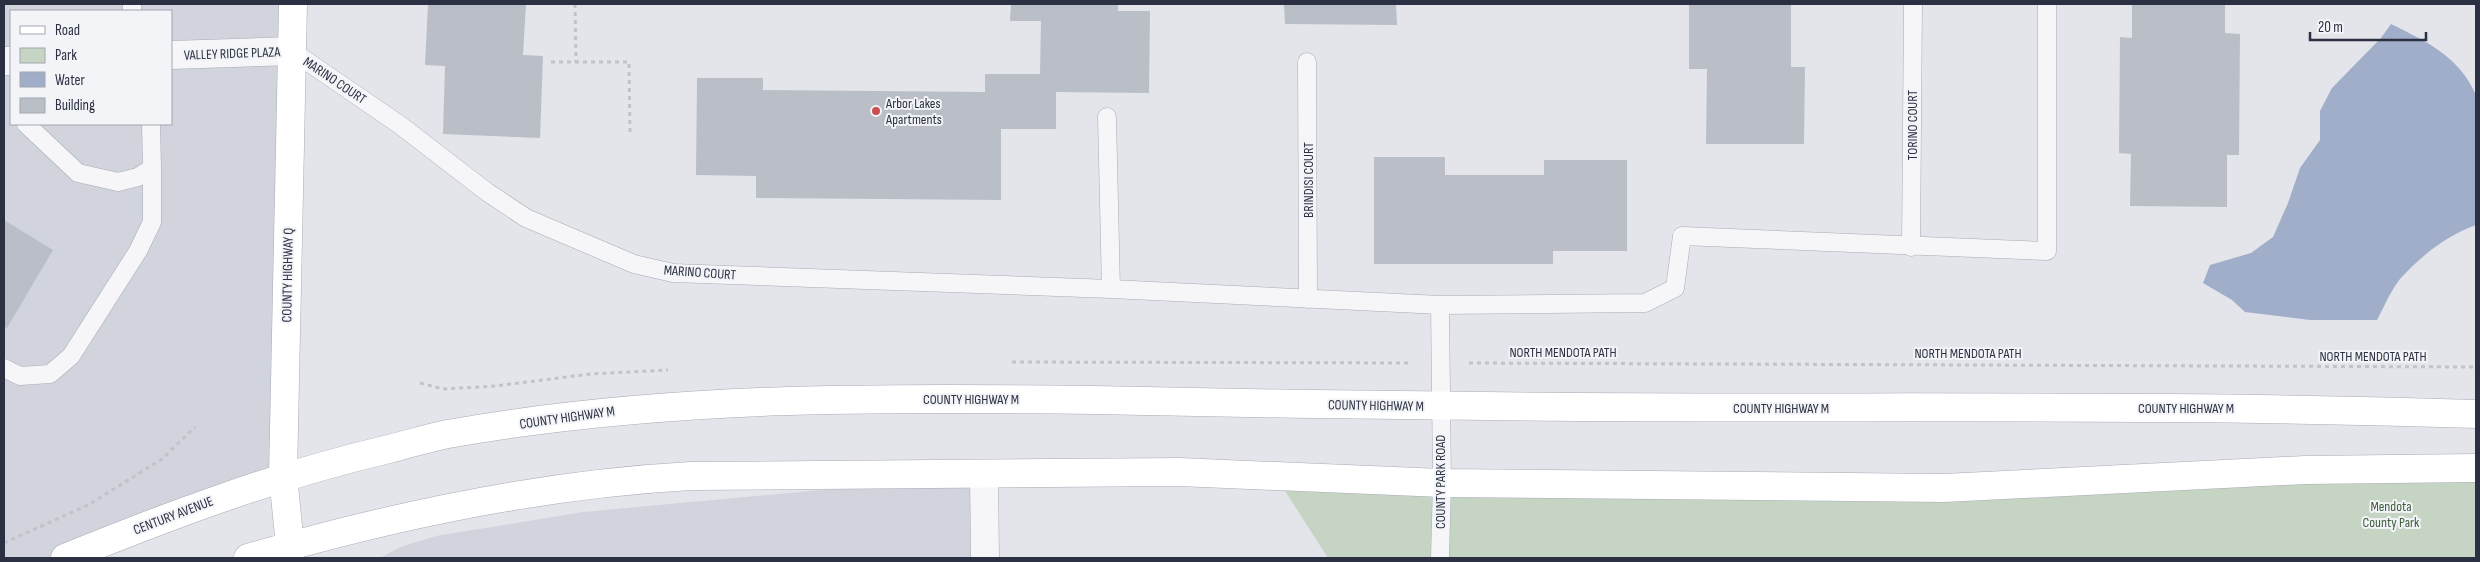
<svg xmlns="http://www.w3.org/2000/svg" width="2480" height="562" viewBox="0 0 2480 562" font-family="'Sofia Sans Condensed',sans-serif">
  <style>
    .built { fill: #d1d4dc; fill-rule: evenodd }
    .green { fill: #c6d4c4 }
    .water { fill: #a0aec9 }
    .building { fill: #babec7 }
    .lines { fill: none; stroke-linecap: round; stroke-linejoin: round }
    .lane-casing { stroke: #a8abb5; stroke-width: 19 }
    .street-casing { stroke: #a8abb5; stroke-width: 29 }
    .secondary-casing { stroke: #a8abb5; stroke-width: 29 }
    .path { stroke: #c1c3c9; stroke-width: 3; stroke-dasharray: 4 4; stroke-linecap: butt }
    .lane { stroke: #f6f6f9; stroke-width: 18 }
    .street { stroke: #f6f6f9; stroke-width: 28 }
    .secondary { stroke: #fff; stroke-width: 28 }
    .poi-dot { fill: #ca4e50; stroke: #f3f4f8; stroke-width: 2 }
    .labels { text-anchor: middle; stroke-width: 4; stroke-linejoin: round; paint-order: stroke }
    .street-label { font-size: 14px; fill: #2b3142; stroke: #f3f4f8 }
    .poi-label { font-size: 14px; fill: #2b3142; stroke: #f3f4f8; text-anchor: start }
    .park-label { font-size: 14px; fill: #3b5e39; stroke: #f3f4f8 }
  </style>
  <rect width="100%" height="100%" fill="#e3e5eb"/>
  <path class="built" d="M4,4H293L283,476L65,558H4ZM11,11H171V124H11Z
    M984,475L985,558H380L400,547L436,536L583,512Z"/>
  <path class="green" d="M2476,468V558H1328L1276,477L1442,483Z"/>
  <path class="water" d="M2391,24C2427,42 2459,56 2476,95V225C2447,235 2421,256 2400,279C2391,290 2384,307 2377,320H2310L2245,312L2232,300L2203,283L2210,265L2251,253L2273,237L2288,203L2300,168L2320,140V111L2332,88L2381,38Z"/>
  <path class="building" d="M428,4H526L523,55L543,56L540,138L443,134L445,66L425,65Z
    M1011,4H1118V11H1150L1149,93L1056,92V129H1001V200L756,198V176L696,175L697,78H763V90L985,92V74H1040L1041,21H1010Z
    M1284,4H1396L1397,25L1285,24Z
    M1689,4H1791V67H1805L1804,144H1706L1707,69H1689Z
    M2132,4H2225V33L2240,34L2239,155H2227V207L2130,206L2131,154L2119,153L2120,37L2132,38Z
    M1374,157H1445V175H1544V160H1627V251H1553V264H1374Z
    M4,220L53,250L7,328L4,327Z"/>
  <g class="lines">
    <defs>
      <path id="lane" d="M132,4V11
        M292,51L400,125L487,192L526,218L634,264L673,273L1111,289
        M1307,62L1308,299
        M1107,117L1111,289L1440,305L1645,303L1675,288L1682,236L2047,251V4
        M26,124L78,173L118,182L138,177L152,168L151,124
        M1911,247L1913,4
        M1440,305L1442,483L1440,558
        M4,368L20,376L50,374L71,356L138,251L152,222V168"/>
      <path id="street" d="M171,55L292,51
        M4,61H11
        M984,475L985,558"/>
      <path id="secondary" d="M290,546L283,476L293,4
        M65,558C171,515 277,475 389,449C409,444 428,438 448,434C661,396 879,397 1094,400C1225,403 1355,405 1486,406C1816,410 2146,403 2476,414
        M248,558C391,516 543,484 691,476L1179,472L1442,483L1944,488L2305,470L2476,468"/>
    </defs>
    <use href="#lane" class="lane-casing"/>
    <use href="#street" class="street-casing"/>
    <use href="#secondary" class="secondary-casing"/>
    <path class="path" d="M575,4L576,62
      M551,62H629L630,135
      M1012,362L1411,363
      M1469,363L2476,367
      M420,383L443,389L496,386L591,374L668,370
      M4,543L88,505L162,459L195,427"/>
    <use href="#lane" class="lane"/>
    <use href="#street" class="street"/>
    <use href="#secondary" class="secondary"/>
  </g>
  <circle class="poi-dot" cx="876" cy="111" r="5"/>
  <g class="labels">
    <g class="street-label">
      <text transform="translate(232 53) rotate(-2)" y="5">VALLEY RIDGE PLAZA</text>
      <text transform="translate(335 80) rotate(34)" y="5">MARINO COURT</text>
      <text transform="translate(1912 125) rotate(-90)" y="5">TORINO COURT</text>
      <text transform="translate(1308 180) rotate(-90)" y="5">BRINDISI COURT</text>
      <text transform="translate(700 272) rotate(4)" y="5">MARINO COURT</text>
      <text transform="translate(287 275) rotate(-89)" y="5">COUNTY HIGHWAY Q</text>
      <text x="1563" y="357">NORTH MENDOTA PATH</text>
      <text x="1968" y="358">NORTH MENDOTA PATH</text>
      <text x="2373" y="361">NORTH MENDOTA PATH</text>
      <text x="971" y="404">COUNTY HIGHWAY M</text>
      <text transform="translate(1376 405) rotate(1)" y="5">COUNTY HIGHWAY M</text>
      <text x="1781" y="413">COUNTY HIGHWAY M</text>
      <text x="2186" y="413">COUNTY HIGHWAY M</text>
      <text transform="translate(567 417) rotate(-8)" y="5">COUNTY HIGHWAY M</text>
      <text transform="translate(1440 482) rotate(-90)" y="5">COUNTY PARK ROAD</text>
      <text transform="translate(173 515) rotate(-21)" y="5">CENTURY AVENUE</text>
    </g>
    <g class="poi-label">
      <text x="886" y="108">Arbor Lakes<tspan x="886" dy="16">Apartments</tspan></text>
    </g>
    <g class="park-label">
      <text x="2391" y="511">Mendota<tspan x="2391" dy="16">County Park</tspan></text>
    </g>
  </g>
  <rect width="2480" height="562" fill="none" stroke="#2b3142" stroke-width="10"/>
  <rect x="10" y="10" width="162" height="115" fill="#f3f4f8" stroke="#a3a6af"/>
  <rect x="20" y="26" width="25" height="8" fill="#ffffff" stroke="#a3a6af"/>
  <text x="55" y="35" font-size="15" fill="#2b3142">Road</text>
  <rect x="20" y="48" width="25" height="15" fill="#c6d4c4" stroke="#a3a6af"/>
  <text x="55" y="60" font-size="15" fill="#2b3142">Park</text>
  <rect x="20" y="72" width="25" height="15" fill="#a0aec9" stroke="#a3a6af"/>
  <text x="55" y="85" font-size="15" fill="#2b3142">Water</text>
  <rect x="20" y="98" width="25" height="15" fill="#babec7" stroke="#a3a6af"/>
  <text x="55" y="110" font-size="15" fill="#2b3142">Building</text>
  <path d="M2310 32v8h116v-8" fill="none" stroke="#2b3142" stroke-width="2.5"/>
  <text x="2318" y="32" font-size="15" fill="#2b3142" stroke="#f3f4f8" stroke-width="4" paint-order="stroke">20 m</text>
</svg>
